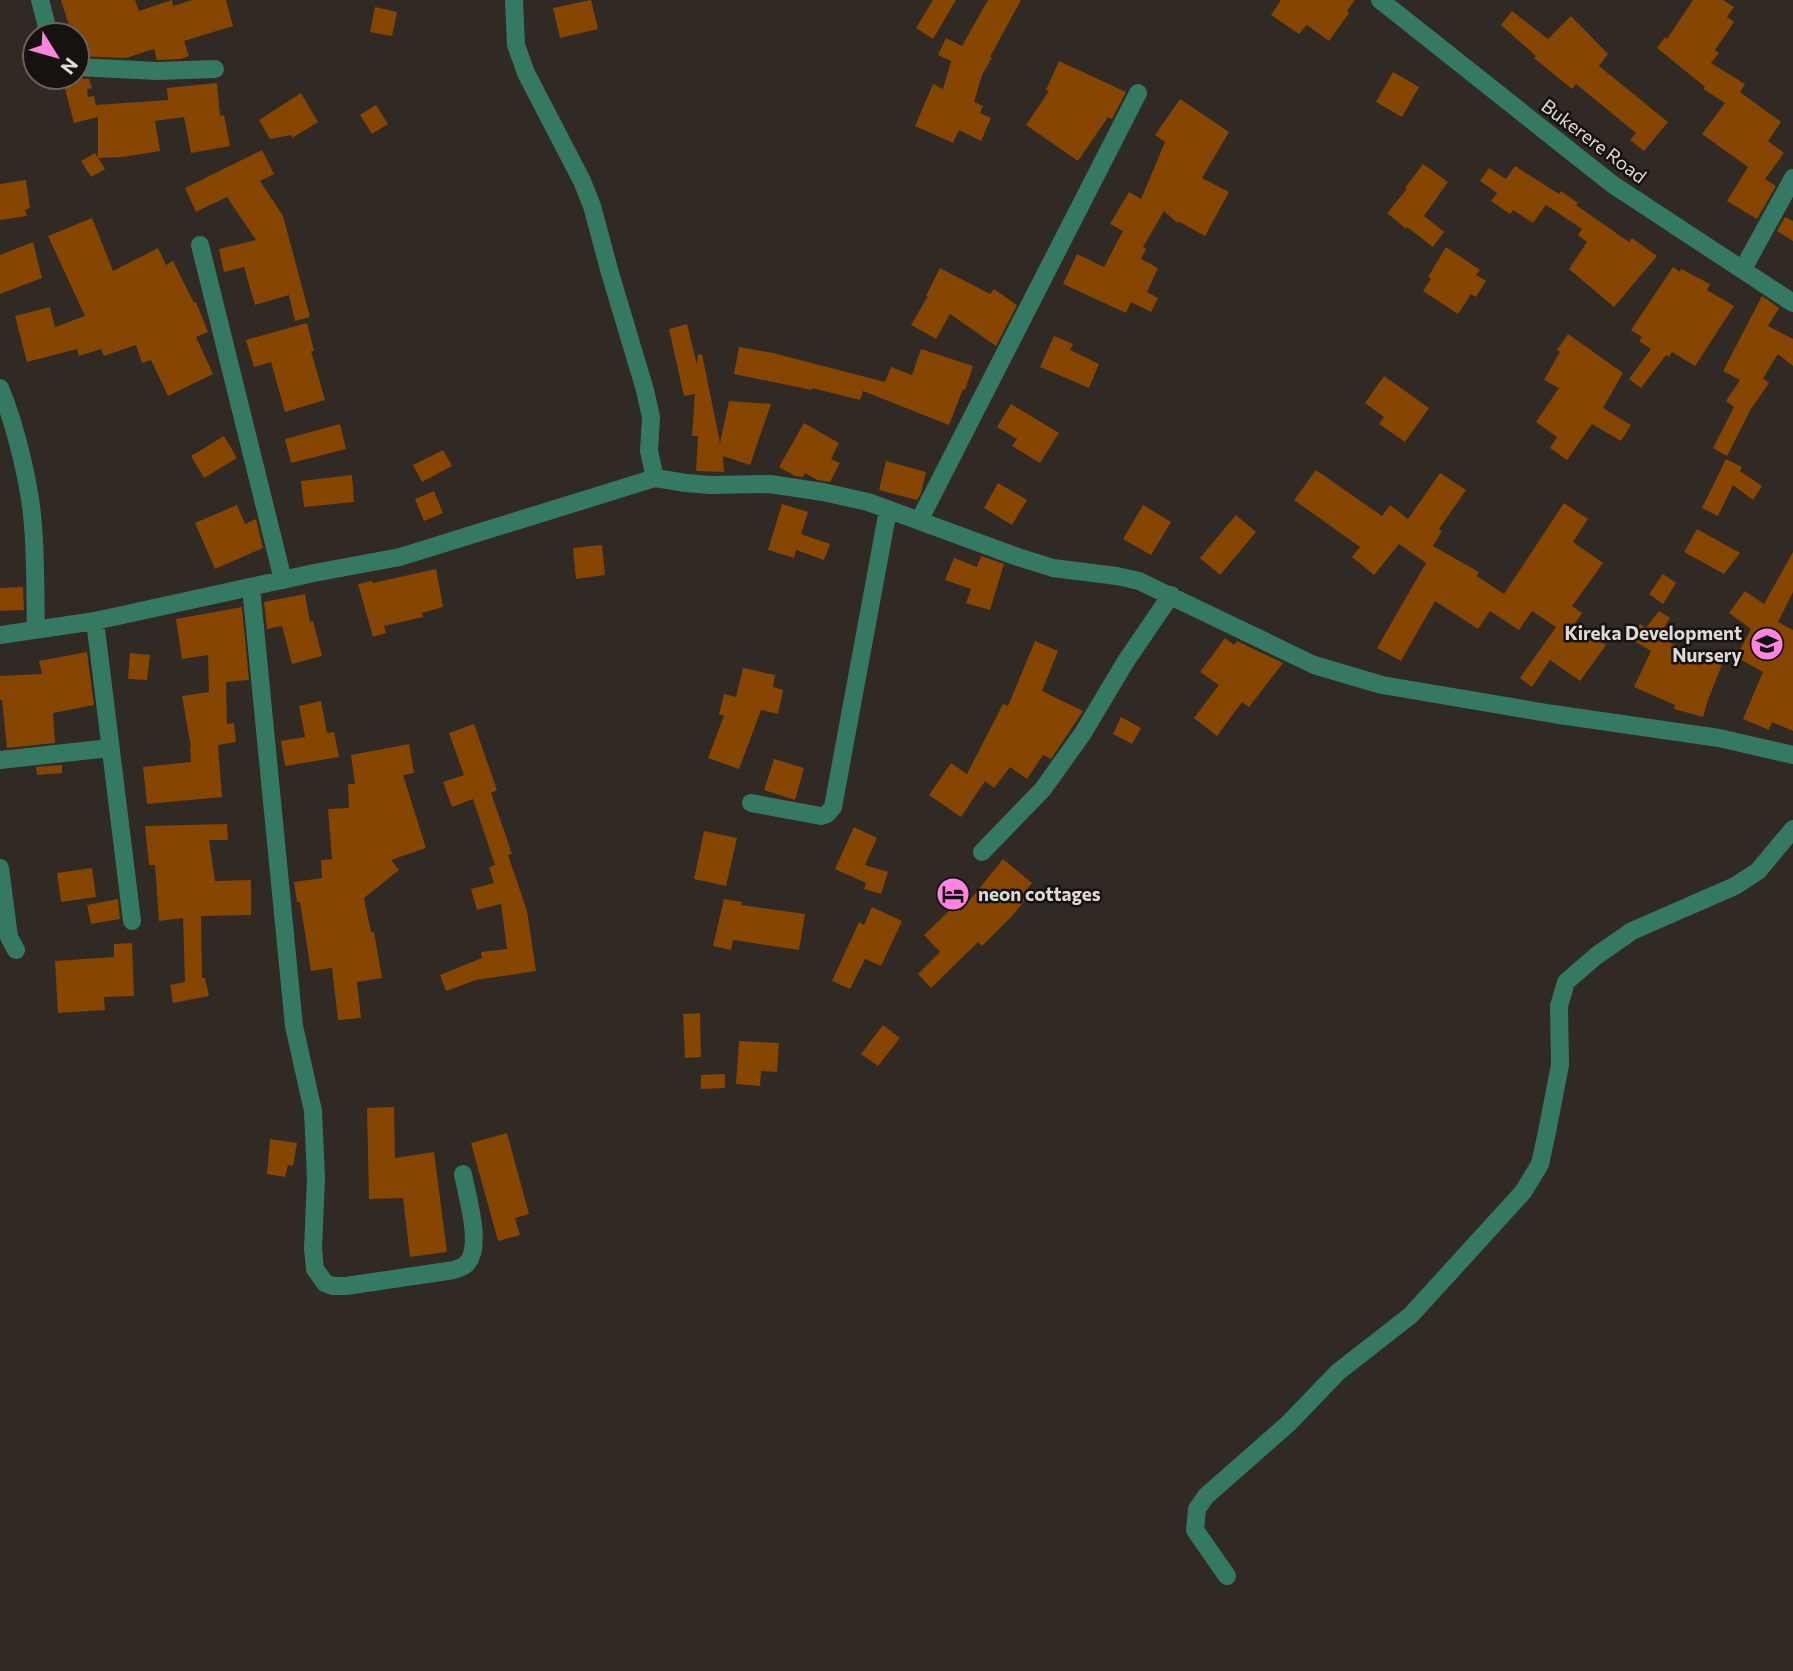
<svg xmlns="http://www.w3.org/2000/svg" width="1793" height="1671" viewBox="0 0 1793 1671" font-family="Commissioner,sans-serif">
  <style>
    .building { fill: #864500 }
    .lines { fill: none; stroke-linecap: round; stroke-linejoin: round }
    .minor { stroke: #357962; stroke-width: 18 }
    .labels { text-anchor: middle; stroke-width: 5; stroke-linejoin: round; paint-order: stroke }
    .street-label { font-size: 19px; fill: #dfdad7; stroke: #161210 }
    .poi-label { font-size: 19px; font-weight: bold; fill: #dfdad7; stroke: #161210; text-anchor: end }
  </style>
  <rect width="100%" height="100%" fill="#302924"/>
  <path class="building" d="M61,0H135L139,11L172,0L173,6L192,0H226L233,26L184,41L189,56L181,59L157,60L154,49L126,58L78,56L77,35H72Z
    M591,0L598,29L560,38L553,8Z
    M933,0H956L933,39L916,28Z
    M988,0H1021L990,57L992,58L982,75L974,102L983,106L980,113L991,118L981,141L959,130L953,143L915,126L933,84L943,89L951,61L938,55L946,38L962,46Z
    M1281,0H1355L1347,11L1349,13L1329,41L1307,25L1299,34L1271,15Z
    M1693,0H1723L1734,7L1727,17L1734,22L1715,50L1719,53L1711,63L1745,84L1740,92L1781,122L1768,141L1784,153L1765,179L1776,186L1757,219L1727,201L1748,167L1702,134L1725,103L1703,89L1705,87L1657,48L1665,37L1667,39Z
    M375,7L397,12L392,36L370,32Z
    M1512,11L1548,39L1571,16L1608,54L1599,66L1668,122L1644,151L1630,140L1636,133L1576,84L1572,89L1534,58L1536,56L1501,25Z
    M1059,61L1126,92L1112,119L1108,117L1078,161L1026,125L1049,91L1046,90Z
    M1393,72L1419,87L1402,117L1376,102Z
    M75,78L89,79L92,88L87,89L88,97L94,96L96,105L168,100L167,88L217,83L220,116L224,115L230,146L191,153L184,117L155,121L160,151L123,157L98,158V117L74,123L63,81Z
    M301,93L318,122L292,138L291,135L270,139L259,120Z
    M1180,99L1229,132L1202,178L1229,192L1205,236L1178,221L1177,223L1164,211L1143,247L1146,249L1141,259L1158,268L1147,292L1158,298L1151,312L1131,302L1126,313L1063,284L1077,254L1104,267L1123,231L1110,224L1129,192L1141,199L1165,142L1155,135Z
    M376,105L388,124L372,134L360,115Z
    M262,150L274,174L260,181L283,216L310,317L295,321L289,295L255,305L244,267L224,272L219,249L256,240L227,197L196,212L185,188Z
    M95,153L105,169L91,177L81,161Z
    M1423,164L1448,182L1424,216L1444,232L1433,247L1407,227L1406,229L1387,213L1407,189L1405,188Z
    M1515,166L1559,194L1561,191L1578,203L1576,205L1629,242L1632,238L1657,256L1614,307L1569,269L1587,242L1578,235L1582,229L1546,205L1533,223L1513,210L1510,214L1491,201L1497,193L1480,181L1489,168L1506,179Z
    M26,180L30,208L25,210L27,216L0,220V184Z
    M1785,217L1793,221V241L1777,231Z
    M92,218L113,271L158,248L166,265L173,261L194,303L196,302L208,332L196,337L213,374L168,396L151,360L142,363L136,345L104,356L101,349L79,356L77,349L27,362L15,316L50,307L55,327L85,316L48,236Z
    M33,242L42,278L0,294V255Z
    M1446,247L1480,270L1476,275L1486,281L1476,297L1471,294L1458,314L1423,291L1431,279L1428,277Z
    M1673,267L1680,272L1681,269L1710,284L1707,290L1734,306L1695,366L1672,352L1669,357L1666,355L1641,388L1629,379L1651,349L1639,341L1642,337L1631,330Z
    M940,268L990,294L994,289L1017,305L996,346L950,314L936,339L911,325L928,296H926Z
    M1762,296L1779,308L1768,326L1793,339V366L1778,354L1763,378L1769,383L1751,409L1727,456L1713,448L1734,407L1726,401L1740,380L1723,371Z
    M307,323L314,351H311L325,400L285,412L271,362L254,367L246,340Z
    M687,324L697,365L698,355L702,354L720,443L729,401L771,404L750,465L723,456L724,472L696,471L698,436H692L695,394L684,396L669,329Z
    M1568,334L1623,373L1603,408L1631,425L1621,441L1592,424L1567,460L1550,448L1557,437L1536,422L1559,388L1544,380L1560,352L1557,350Z
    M1054,336L1073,344L1070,350L1099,364L1089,388L1040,367Z
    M739,347L773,353L885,382L891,367L912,375L921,349L973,366L965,390L963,389L949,425L863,391L860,400L812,388V390L734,374Z
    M1384,376L1429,408L1405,442L1379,424L1384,417L1365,403Z
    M1011,404L1059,433L1040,463L1012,446L1017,439L997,427Z
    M804,423L839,443L831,459L840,463L830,482L817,480L805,473L803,477L795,476L779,467Z
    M340,424L346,449L291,463L285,439Z
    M224,436L237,458L204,478L191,456Z
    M443,450L452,466L422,482L413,465Z
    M1726,459L1742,467L1740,471L1762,486L1753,500L1733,485L1718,516L1702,508Z
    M886,461L926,472L921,493L917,500L879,490Z
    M1316,470L1382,516L1390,505L1408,519L1440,473L1466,490L1439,529L1442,531L1433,546L1479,572L1477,576L1504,594L1564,503L1588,519L1573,542L1603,563L1572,606L1582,613L1575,623L1606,645L1580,681L1550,660L1532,687L1520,678L1556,627L1532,611L1519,630L1490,611L1478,629L1435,601L1401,661L1377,648L1426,563L1399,544L1374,575L1352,557L1360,547L1294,500Z
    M352,475L354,502L304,507L301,481Z
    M998,483L1027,500L1012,525L984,508Z
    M434,491L443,513L424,521L415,499Z
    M782,504L808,512L801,534L830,544L824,560L796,550L794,558L768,550Z
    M237,505L245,524L256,519L263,548L215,569L195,523Z
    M1143,505L1171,522L1151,555L1123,539Z
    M1236,515L1256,532L1220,575L1200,558Z
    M1697,529L1740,553L1724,574L1684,552Z
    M602,545L605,575L576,579L573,548Z
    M1793,552V592L1778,622L1793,630V731L1772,722L1769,730L1743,719L1763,672L1736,657L1751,629L1729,613L1745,591L1764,604Z
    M981,556L1004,564L990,610L966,603L971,589L945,580L954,558L977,567Z
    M436,569L443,607L422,613L423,617L384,626L386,633L373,637L358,584L372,581L373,583Z
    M1663,574L1676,583L1663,604L1649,594Z
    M23,587L24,610L0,611V588Z
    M305,594L310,622L313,621L322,656L292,664L282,626L267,629L264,602Z
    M242,607L249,680L226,682L227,724L234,723L236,742L218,745L222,797L147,804L143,767L191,762L190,748H191L182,696L209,692L208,655L182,659L176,619Z
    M1659,611L1670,618L1659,636L1692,655L1693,651L1723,662L1708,700L1703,717L1674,709L1675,705L1634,687L1651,651L1631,639L1640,624L1646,628Z
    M1225,638L1234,645L1237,641L1283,663L1249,707L1242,702L1217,736L1194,718L1219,685L1200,672Z
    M1035,641L1058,651L1042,691L1083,711L1051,759L1043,755L1027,779L1010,767L994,788L985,781L961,817L929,795L951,763L967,774L1003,704L1008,706Z
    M87,652L94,705L53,713L55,743L7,748L2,700H0V676L42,674L39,661Z
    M130,653L150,655L147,680L128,679Z
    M743,668L775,675L773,687L783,690L778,714L761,710L739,769L708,758L724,716L719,714L724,694L736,697Z
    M321,701L327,733L334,732L339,757L285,766L281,741L305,737L299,706Z
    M1121,717L1141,728L1132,744L1113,734Z
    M474,724L497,790L491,793L512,854L508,855L527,911L536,971L476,980L446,991L440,975L482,958L481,952L507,949L501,904L477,910L471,889L494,883L489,867L495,865L473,799L452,807L443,782L464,775L449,733Z
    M409,744L414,773L403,775L426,848L391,860L399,870L364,898L371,932H374L382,978L357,982L361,1018L338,1020L332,968L311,971L300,902H297L294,882L322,878L321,860L332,859L328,809L349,808L348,784H355L351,755Z
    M774,759L804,768L795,800L764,790Z
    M62,765V773L37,775L36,767Z
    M227,824L228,840H209L215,881L251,880V915L201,916L202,978H205L209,996L173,1003L170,985L185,982L183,918L159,921L155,865H149L145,826Z
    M854,827L877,838L865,865L888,872L881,894L864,889L866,883L835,869Z
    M704,831L737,838L726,886L694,879Z
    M1003,859L1032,883L1022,895L1026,899L1012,916L982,946L978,942L931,988L918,974L940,952L924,935L955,905L961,911Z
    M92,868L96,897L61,902L57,873Z
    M118,899L120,919L91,924L87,905Z
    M724,899L742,902L741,905L805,914L799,950L733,940L731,950L713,946Z
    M872,907L902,921L881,966L865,959L850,989L832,981L859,922L864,925Z
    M132,943L134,996L104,997L105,1010L58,1013L55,961L114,957V944Z
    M700,1013L701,1057L685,1058L683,1014Z
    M883,1025L900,1038L878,1066L861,1054Z
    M739,1041L779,1043L777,1072L761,1071L760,1086L736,1084Z
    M725,1074V1088L701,1089V1075Z
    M394,1107L395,1158L434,1152L447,1252L410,1257L403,1198L369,1199L367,1108Z
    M507,1133L529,1214L515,1218L520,1235L498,1241L471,1143Z
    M270,1139L297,1143L293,1166L288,1165L285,1177L267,1174Z"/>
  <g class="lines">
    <path class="minor" d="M40,0L46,23L47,35
      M514,0L516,45L526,73L582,181L592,206L610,273L645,390L651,417L649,451L655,478
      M1380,0L1612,184L1793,303
      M77,67L158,71L215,69
      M200,245L283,580
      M1743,269L1793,178
      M0,388C16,427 30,484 33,526C36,560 35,595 36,630
      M919,521L1138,93
      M251,587L294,1026L313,1111L316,1178L313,1249L315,1269L325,1283L333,1286H346L454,1270C459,1268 465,1267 468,1262C482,1244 467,1196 463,1174
      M95,621L132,921
      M0,635L95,621L314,573L400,557L655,478L686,483L710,485L770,484L823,492L868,502L1015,556L1053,568L1117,576L1139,581L1314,665L1382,685L1553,714L1719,738L1793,755
      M0,760L110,748
      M751,803L821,816L827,814L833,807L888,510
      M982,852L1043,789L1083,733L1126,661L1171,595
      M0,868L9,937L16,950
      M1227,1576L1195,1530L1197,1509L1206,1496L1288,1424L1338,1372L1411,1315L1523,1192L1540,1164L1547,1132L1560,1065L1559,1006L1566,982L1596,956L1632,931L1735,886L1758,871L1793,829"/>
  </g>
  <defs>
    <symbol id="school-disc" viewBox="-11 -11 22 22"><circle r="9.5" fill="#fe85df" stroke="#161210"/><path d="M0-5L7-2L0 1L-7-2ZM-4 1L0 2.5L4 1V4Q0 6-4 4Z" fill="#111"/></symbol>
    <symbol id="hotel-disc" viewBox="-11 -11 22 22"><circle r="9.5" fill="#fe85df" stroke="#161210"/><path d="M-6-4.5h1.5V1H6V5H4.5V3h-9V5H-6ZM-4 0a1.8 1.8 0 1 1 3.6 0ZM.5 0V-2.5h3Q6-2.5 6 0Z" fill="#111"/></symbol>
  </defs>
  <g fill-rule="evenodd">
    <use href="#school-disc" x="1748" y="625" width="38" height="38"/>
    <use href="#hotel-disc" x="934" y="875" width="38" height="38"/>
  </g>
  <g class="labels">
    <g class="street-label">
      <text transform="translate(1594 141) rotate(37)" y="7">Bukerere Road</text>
    </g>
    <g class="poi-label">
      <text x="1742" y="640">Kireka Development<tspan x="1742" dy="22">Nursery</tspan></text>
      <text x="978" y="901" text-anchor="start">neon cottages</text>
    </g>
  </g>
  <g transform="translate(56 56) rotate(127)"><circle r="33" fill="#161210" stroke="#666260" stroke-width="2"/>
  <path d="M0-5L12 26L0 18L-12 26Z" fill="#fe85df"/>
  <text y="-10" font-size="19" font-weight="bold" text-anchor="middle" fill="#dfdad7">N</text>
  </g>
</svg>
